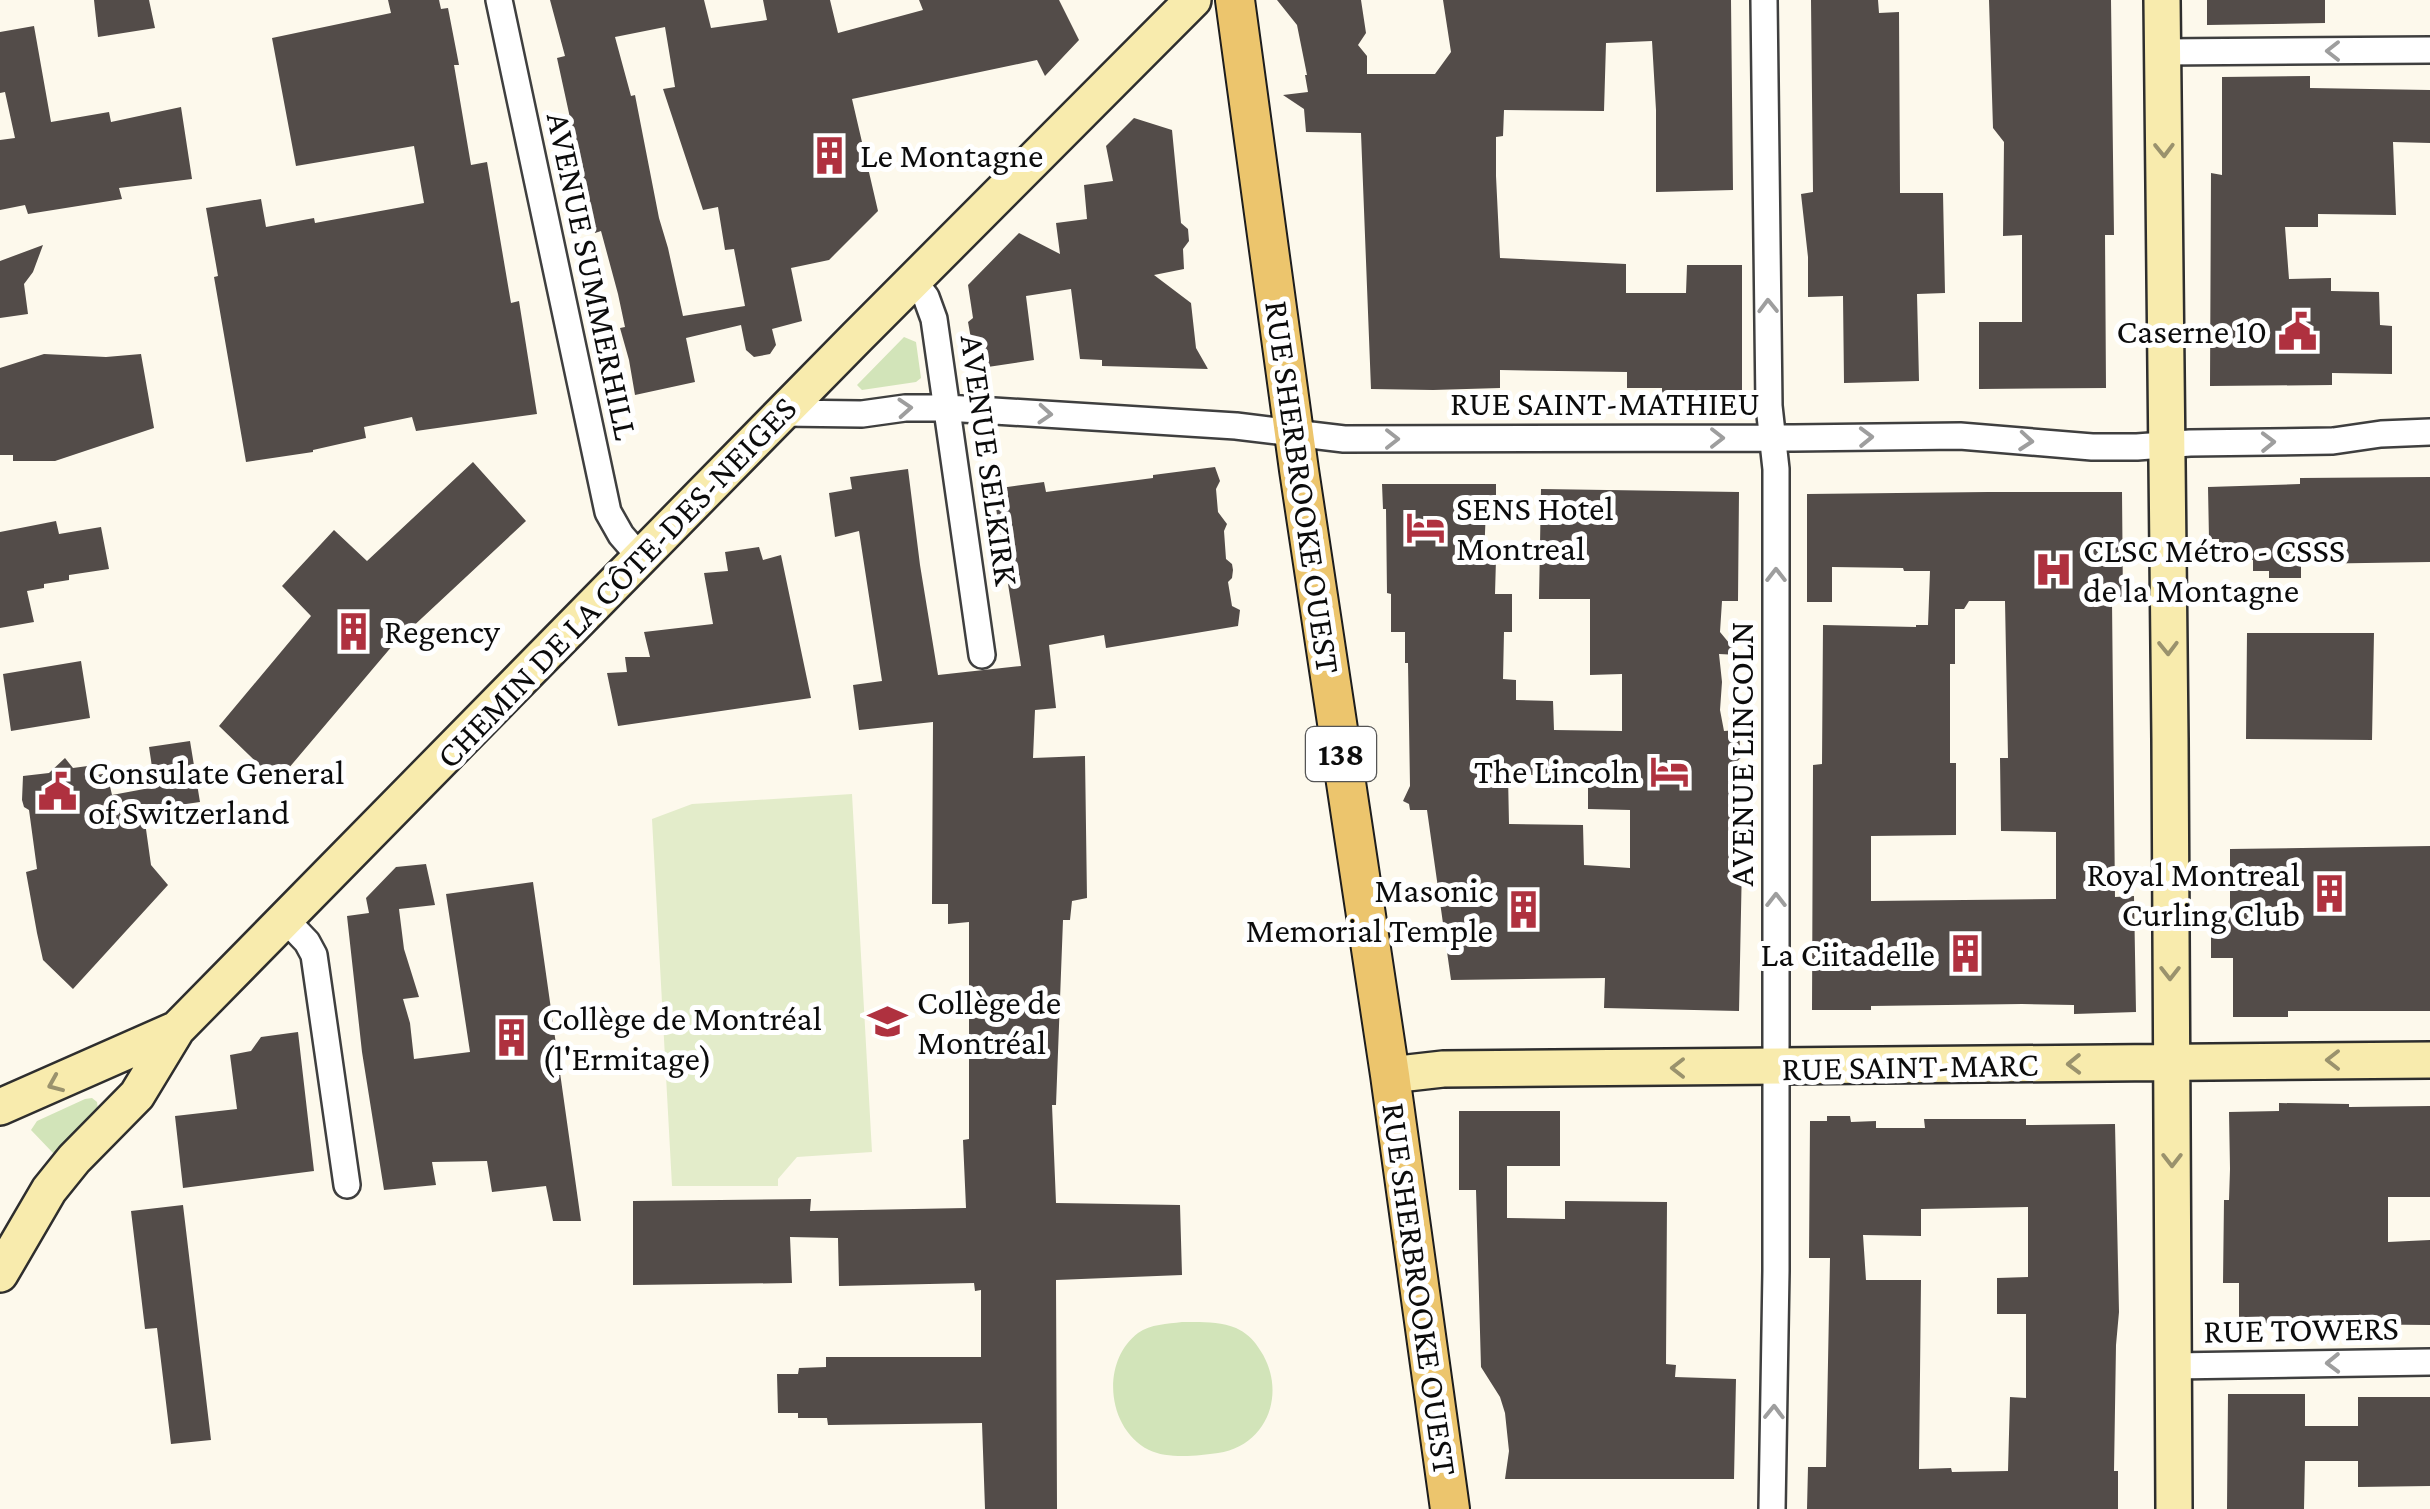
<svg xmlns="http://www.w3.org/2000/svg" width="2430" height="1509" viewBox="0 0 2430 1509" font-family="'Crimson Pro',serif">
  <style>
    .green { fill: #d2e4b9 }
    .pitch { fill: #e3ecca }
    .building { fill: #534c49; fill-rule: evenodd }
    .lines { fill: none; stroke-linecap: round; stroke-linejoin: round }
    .street-casing { stroke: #3f3f3f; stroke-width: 30 }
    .secondary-casing { stroke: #2e2e2e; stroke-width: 40 }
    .primary-casing { stroke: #1d1d1d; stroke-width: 42 }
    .street { stroke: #fff; stroke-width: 25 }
    .secondary { stroke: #f8ebad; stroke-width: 35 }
    .primary { stroke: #ecc56d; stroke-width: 38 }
    .oneway { stroke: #9e9e9e }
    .oneway2 { stroke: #9a926d }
    .labels { text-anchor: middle; stroke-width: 10; stroke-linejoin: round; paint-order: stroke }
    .shield { fill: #fff; stroke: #555; stroke-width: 2.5 }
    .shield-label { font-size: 32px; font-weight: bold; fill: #0c0c0c }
    .poi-label { font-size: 35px; fill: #0c0c0c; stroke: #fff; text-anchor: start }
    .street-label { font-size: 35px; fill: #0c0c0c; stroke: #fff }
  </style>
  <rect width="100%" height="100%" fill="#fdf9ec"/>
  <path class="green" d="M904,337L916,342L921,378L916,382L862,390L857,385Z
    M92,1098L97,1102L98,1109L54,1154L31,1130L37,1121L85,1099Z
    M1182,1322C1200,1322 1219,1321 1236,1328C1245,1332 1253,1339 1258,1347C1288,1388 1270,1445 1218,1453C1198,1456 1167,1459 1149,1450C1107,1429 1100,1362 1138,1333C1151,1324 1167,1324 1182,1322Z"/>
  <path class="pitch" d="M852,794L872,1152L797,1157L778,1179V1186H672L652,819L692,804Z"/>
  <path class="building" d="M94,0H149L155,28L98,37Z
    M388,0H439L441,9L448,8L459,65H454L471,165L487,162L511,303L519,301L537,414L416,431L412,417L364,427L366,438L313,450V452L246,462L214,277L218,276L206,208L261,199L266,227L314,218L315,223L424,203L414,146L296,166L272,38L391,13Z
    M550,0H704L711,28L767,20L763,0H830L838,33L923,10L919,0H1059L1079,40L1045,76L1037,60L852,99L878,211L829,260L791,268L802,321L772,329L776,345L770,354L754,357L746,350L741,325L686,338L695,382L635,395L629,360L620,328L625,327L618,294L601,231L595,233L557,58L565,56ZM665,27L675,87L663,89L703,210L718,207L725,250L734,249L745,306L683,316L668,248L659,218L635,95L631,96L615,37Z
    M1277,0H1361L1366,33L1358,45L1367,56V74H1435L1451,52L1443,0H1731L1733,190L1656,192V110L1652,41L1606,43L1604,111L1504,110L1503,136L1496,137V176L1500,258L1626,264V293H1686L1687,265H1742V393L1702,391V395H1662V388H1627V372L1500,370V388L1433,390L1371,389L1361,133L1306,132L1304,109L1283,95L1308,92L1305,75H1307L1297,25Z
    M1811,0H1878L1879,13L1899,12L1900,193H1943L1945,293L1917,294L1919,381L1844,383L1843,296L1808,297V257L1801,194L1813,192Z
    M1989,0H2111L2114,235H2105L2106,388L1979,389V322H2022V235L2003,236L2004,142L1993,128Z
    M2207,0H2325V23L2207,25Z
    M34,26L51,122L109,112L111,122L181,107L192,179L119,188L122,199L28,214L25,205L0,210V140L15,138L5,92L0,93V32Z
    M2310,76V88L2430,90V143L2393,142L2396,215L2318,214V227H2285L2289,279L2331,278V291L2379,292L2380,325L2392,326V374L2332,373V385L2210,386L2211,173L2222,175V77Z
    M1134,118L1172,130L1181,223L1188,229L1189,241L1183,249L1184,269L1154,275L1191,303L1196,348L1208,369L1102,366V360L1080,359L1071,289L1026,296L1034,360L981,368L979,354L973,350L968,322L973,318L968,285L1019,233L1060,254L1056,223L1087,219L1084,185L1113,181L1106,146Z
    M43,245L33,272L24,284L28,314L0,318V261Z
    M44,354L106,357L141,354L154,428L55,461H13V455H0V368Z
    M473,462L526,521L393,645L277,782L219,726L311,616L282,586L334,530L367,561Z
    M1215,467L1220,481L1216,489L1218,512L1227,524L1224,531L1226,559L1232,564L1233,570L1232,578L1228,582L1232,606L1240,610L1238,626L1106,648L1104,635L1049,645L1056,708L1035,710L1033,758L1085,756L1087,898L1072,901L1070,920H1063L1056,1105H1052L1056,1203L1180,1205L1182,1275L1056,1280L1057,1509H985L982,1423L828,1425L827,1418H798V1413H778L777,1374H798L799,1368L826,1367V1357H981V1290L975,1291L974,1283L839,1286L838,1238L790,1237L792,1283L633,1285V1201L811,1199L810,1211L966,1208L963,1140L969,1139V922L948,924V904H932L933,722L859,730L853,685L882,681L859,531L835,537L829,493L852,489L850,477L908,469L920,565L938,675L1021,666L993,489L1044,482L1046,492L1153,478V475Z
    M2430,477V562L2301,564V578H2269V571H2253V560L2219,561V539H2209L2208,487L2300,484V478Z
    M1382,484H1496V507H1486L1484,559H1496L1495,594H1512V632H1504L1503,679L1516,680V700L1553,701L1554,730L1622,731V674L1590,675V599H1539L1541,489L1739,492L1738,601H1722L1720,632L1739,655L1719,654L1722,682L1720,710L1724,731L1739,730L1740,747L1745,754L1731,767L1745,785L1739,791L1742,862L1739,1011L1604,1008L1605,978L1451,980L1427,810H1410L1409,804L1403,801L1410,786L1408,663H1405V632H1391V594L1387,593L1386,509H1383ZM1508,775H1588V809L1630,810V868L1584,865L1583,825L1509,824Z
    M1988,492H2122L2123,601H2112L2115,897L2134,896L2136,1012L2074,1014V1005L2022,1004L1871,1006V1010H1812L1813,765L1822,764L1823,625L1916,627V625H1928L1930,571H1904L1903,568L1832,567V602H1807V494ZM1969,601H2005L2008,758H2000L2001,831L2056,832V899L1871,901V836L1956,835V763H1950V664H1955V609H1964Z
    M56,521L59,534L101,527L109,569L69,575V580L44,584V588L27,591L34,622L0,628V532Z
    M759,547L763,560L781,555L811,698L618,726L607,673L627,672L625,657H650L644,632L713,624L704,573L728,571L725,552Z
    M2247,633H2374L2372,740L2246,739Z
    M81,661L90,718L11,731L3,674Z
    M190,741L200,802L179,805L181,816L145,822L151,865L168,885L73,989L43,960L37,933L26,872L37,869L29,810L24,807L22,800L23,776L49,773L65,758L73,768L95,765L97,775L107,773L112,795L155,787L149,747Z
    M2430,846V1011H2288V1017H2233V958H2211V916H2230V849Z
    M426,864L435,905L399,909L404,949L419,997L403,999L410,1023L414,1059L470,1052L446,894L533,882L581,1221H553L546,1186L492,1192L487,1161L432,1162L436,1185L384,1190L362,1052L347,916L369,913L366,898L396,867Z
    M298,1032L314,1171L183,1188L175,1116L237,1109L230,1055L251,1051L261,1037Z
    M2279,1103L2349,1104V1107L2430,1106V1197H2388V1242L2430,1240V1325L2239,1323V1283H2223L2224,1200H2229L2230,1169L2229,1112L2279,1111Z
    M1459,1111H1560V1166H1507V1218L1565,1219V1201L1667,1202L1666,1364L1676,1365L1675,1377L1736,1379L1734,1479H1505L1509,1451L1505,1413L1500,1397L1481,1367L1476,1190H1459Z
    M1827,1116H1850L1851,1122L1876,1121V1128H1925L1924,1119H2026V1125L2115,1124L2119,1312L2116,1345L2114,1471H2118V1509H1807L1808,1467H1826L1830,1258H1809L1810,1121H1827ZM2028,1207V1277L1997,1278V1314H2026V1398L2010,1397L2008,1471L1952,1472L1951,1468L1919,1469L1921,1280H1866L1863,1235L1921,1236V1209Z
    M183,1205L211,1440L171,1444L157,1328L145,1329L131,1211Z
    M2228,1394H2305V1426H2358V1397H2430V1486L2358,1487V1461H2305L2304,1509H2227Z"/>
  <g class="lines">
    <defs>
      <path id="street" d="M499,0L608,512L621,535L640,557
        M1764,0L1769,406L1776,469V1271L1772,1509
        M2163,52L2430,50
        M913,280L926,297L934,319L982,655
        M782,413L862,414L905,408H947L1236,426L1344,439L1794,438L1960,436L2092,447H2137L2190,443L2333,441L2381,434L2430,432
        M286,920L307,942L314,955L347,1185
        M2173,1366L2430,1362"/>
      <path id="secondary" d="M2162,0L2170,739L2174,1509
        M1390,1075L1443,1069L2430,1060
        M0,1107L177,1029L855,339L1193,0
        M0,1274L49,1190L74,1159L137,1095L177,1029"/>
      <path id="primary" d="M1235,0L1299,470L1390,1075L1450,1509"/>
    </defs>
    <use href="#street" class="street-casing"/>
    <use href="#secondary" class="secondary-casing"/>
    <use href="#primary" class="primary-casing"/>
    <use href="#street" class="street"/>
    <use href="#secondary" class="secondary"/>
    <use href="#primary" class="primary"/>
  </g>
  <defs><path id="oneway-chevron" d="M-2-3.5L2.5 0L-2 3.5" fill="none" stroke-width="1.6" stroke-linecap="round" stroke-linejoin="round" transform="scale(2.5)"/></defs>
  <g class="oneway">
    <use href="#oneway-chevron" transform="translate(2333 51) rotate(180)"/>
    <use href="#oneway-chevron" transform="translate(1768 306) rotate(-91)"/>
    <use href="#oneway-chevron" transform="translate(905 408) rotate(-4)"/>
    <use href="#oneway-chevron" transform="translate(1045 414) rotate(4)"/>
    <use href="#oneway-chevron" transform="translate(1866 437) rotate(-1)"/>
    <use href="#oneway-chevron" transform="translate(1717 438)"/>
    <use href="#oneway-chevron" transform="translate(1392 439)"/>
    <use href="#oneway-chevron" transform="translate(2026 441) rotate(5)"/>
    <use href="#oneway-chevron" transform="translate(2268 442) rotate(-1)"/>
    <use href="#oneway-chevron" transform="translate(1776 575) rotate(-90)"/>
    <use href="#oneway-chevron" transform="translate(1776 900) rotate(-90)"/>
    <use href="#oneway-chevron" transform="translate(2333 1363) rotate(179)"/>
    <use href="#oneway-chevron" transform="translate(1774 1412) rotate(-89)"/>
  </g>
  <g class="oneway2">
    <use href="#oneway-chevron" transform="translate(2164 150) rotate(89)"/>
    <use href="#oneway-chevron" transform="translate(2168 648) rotate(89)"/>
    <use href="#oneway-chevron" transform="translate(2170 973) rotate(90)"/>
    <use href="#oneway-chevron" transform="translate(2333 1060) rotate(180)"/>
    <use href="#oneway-chevron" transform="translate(2074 1064) rotate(179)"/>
    <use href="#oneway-chevron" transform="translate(1678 1068) rotate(180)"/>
    <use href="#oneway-chevron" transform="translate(55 1084) rotate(157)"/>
    <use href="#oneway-chevron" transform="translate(2172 1160) rotate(90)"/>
  </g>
  <defs>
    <symbol id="building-bare" viewBox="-9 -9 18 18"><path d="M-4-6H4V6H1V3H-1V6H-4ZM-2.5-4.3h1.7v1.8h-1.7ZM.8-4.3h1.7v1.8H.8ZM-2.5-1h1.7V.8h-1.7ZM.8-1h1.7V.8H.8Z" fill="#af313f" stroke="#fff" stroke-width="2.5" paint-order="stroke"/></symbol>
    <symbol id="civic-bare" viewBox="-9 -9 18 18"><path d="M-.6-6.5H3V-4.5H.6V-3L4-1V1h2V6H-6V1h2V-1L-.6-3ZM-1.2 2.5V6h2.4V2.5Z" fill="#af313f" stroke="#fff" stroke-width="2.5" paint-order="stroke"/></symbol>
    <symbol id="hotel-bare" viewBox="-9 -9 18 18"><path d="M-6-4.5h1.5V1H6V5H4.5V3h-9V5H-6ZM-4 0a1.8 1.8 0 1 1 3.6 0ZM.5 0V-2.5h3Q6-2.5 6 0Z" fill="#af313f" stroke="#fff" stroke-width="2.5" paint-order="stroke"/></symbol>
    <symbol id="hospital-bare" viewBox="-9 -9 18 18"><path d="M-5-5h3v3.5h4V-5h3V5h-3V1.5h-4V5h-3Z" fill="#af313f" stroke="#fff" stroke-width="2.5" paint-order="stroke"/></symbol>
    <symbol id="school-bare" viewBox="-9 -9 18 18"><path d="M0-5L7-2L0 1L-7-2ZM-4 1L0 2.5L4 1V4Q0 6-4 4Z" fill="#af313f" stroke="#fff" stroke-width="2.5" paint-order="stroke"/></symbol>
  </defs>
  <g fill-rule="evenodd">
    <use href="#building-bare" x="802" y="128" width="55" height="55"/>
    <use href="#civic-bare" x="2270" y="304" width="55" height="55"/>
    <use href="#hotel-bare" x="1398" y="500" width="55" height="55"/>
    <use href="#hospital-bare" x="2026" y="542" width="55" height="55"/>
    <use href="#building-bare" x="326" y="604" width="55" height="55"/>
    <use href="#hotel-bare" x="1642" y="744" width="55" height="55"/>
    <use href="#civic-bare" x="30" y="764" width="55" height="55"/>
    <use href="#building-bare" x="2302" y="866" width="55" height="55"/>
    <use href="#building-bare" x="1496" y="882" width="55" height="55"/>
    <use href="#building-bare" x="1938" y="926" width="55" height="55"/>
    <use href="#school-bare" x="860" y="994" width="55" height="55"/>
    <use href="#building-bare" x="484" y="1010" width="55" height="55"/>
  </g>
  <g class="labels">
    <rect class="shield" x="1306" y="727" width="70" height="54" rx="8"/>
    <g class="shield-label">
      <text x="1341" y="765">138</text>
    </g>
    <g class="poi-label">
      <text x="860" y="167">Le Montagne</text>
      <text x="2267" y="343" text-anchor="end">Caserne 10</text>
      <text x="1456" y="520">SENS Hotel<tspan x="1456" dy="40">Montreal</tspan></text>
      <text x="2083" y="562">CLSC Métro - CSSS<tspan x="2083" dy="40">de la Montagne</tspan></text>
      <text x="384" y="643">Regency</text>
      <text x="1639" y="783" text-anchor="end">The Lincoln</text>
      <text x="88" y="784">Consulate General<tspan x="88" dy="40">of Switzerland</tspan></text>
      <text x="2300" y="886" text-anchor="end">Royal Montreal<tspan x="2300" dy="40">Curling Club</tspan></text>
      <text x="1493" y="902" text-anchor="end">Masonic<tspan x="1493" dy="40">Memorial Temple</tspan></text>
      <text x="1935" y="966" text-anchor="end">La Ciitadelle</text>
      <text x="917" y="1014">Collège de<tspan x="917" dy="40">Montréal</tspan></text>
      <text x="542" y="1030">Collège de Montréal<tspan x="542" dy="40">(l'Ermitage)</tspan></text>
    </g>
    <g class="street-label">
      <text transform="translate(593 276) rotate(78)" y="12">AVENUE SUMMERHILL</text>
      <text x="1605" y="415">RUE SAINT-MATHIEU</text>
      <text transform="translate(990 460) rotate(82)" y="12">AVENUE SELKIRK</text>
      <text transform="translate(1303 487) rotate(82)" y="12">RUE SHERBROOKE OUEST</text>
      <text transform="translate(616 582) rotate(-46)" y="12">CHEMIN DE LA CÔTE-DES-NEIGES</text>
      <text transform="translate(1741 754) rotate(-90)" y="12">AVENUE LINCOLN</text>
      <text transform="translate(1910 1066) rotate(-1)" y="12">RUE SAINT-MARC</text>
      <text transform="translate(1420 1289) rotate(82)" y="12">RUE SHERBROOKE OUEST</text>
      <text transform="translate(2301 1329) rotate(-1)" y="12">RUE TOWERS</text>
    </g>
  </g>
</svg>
